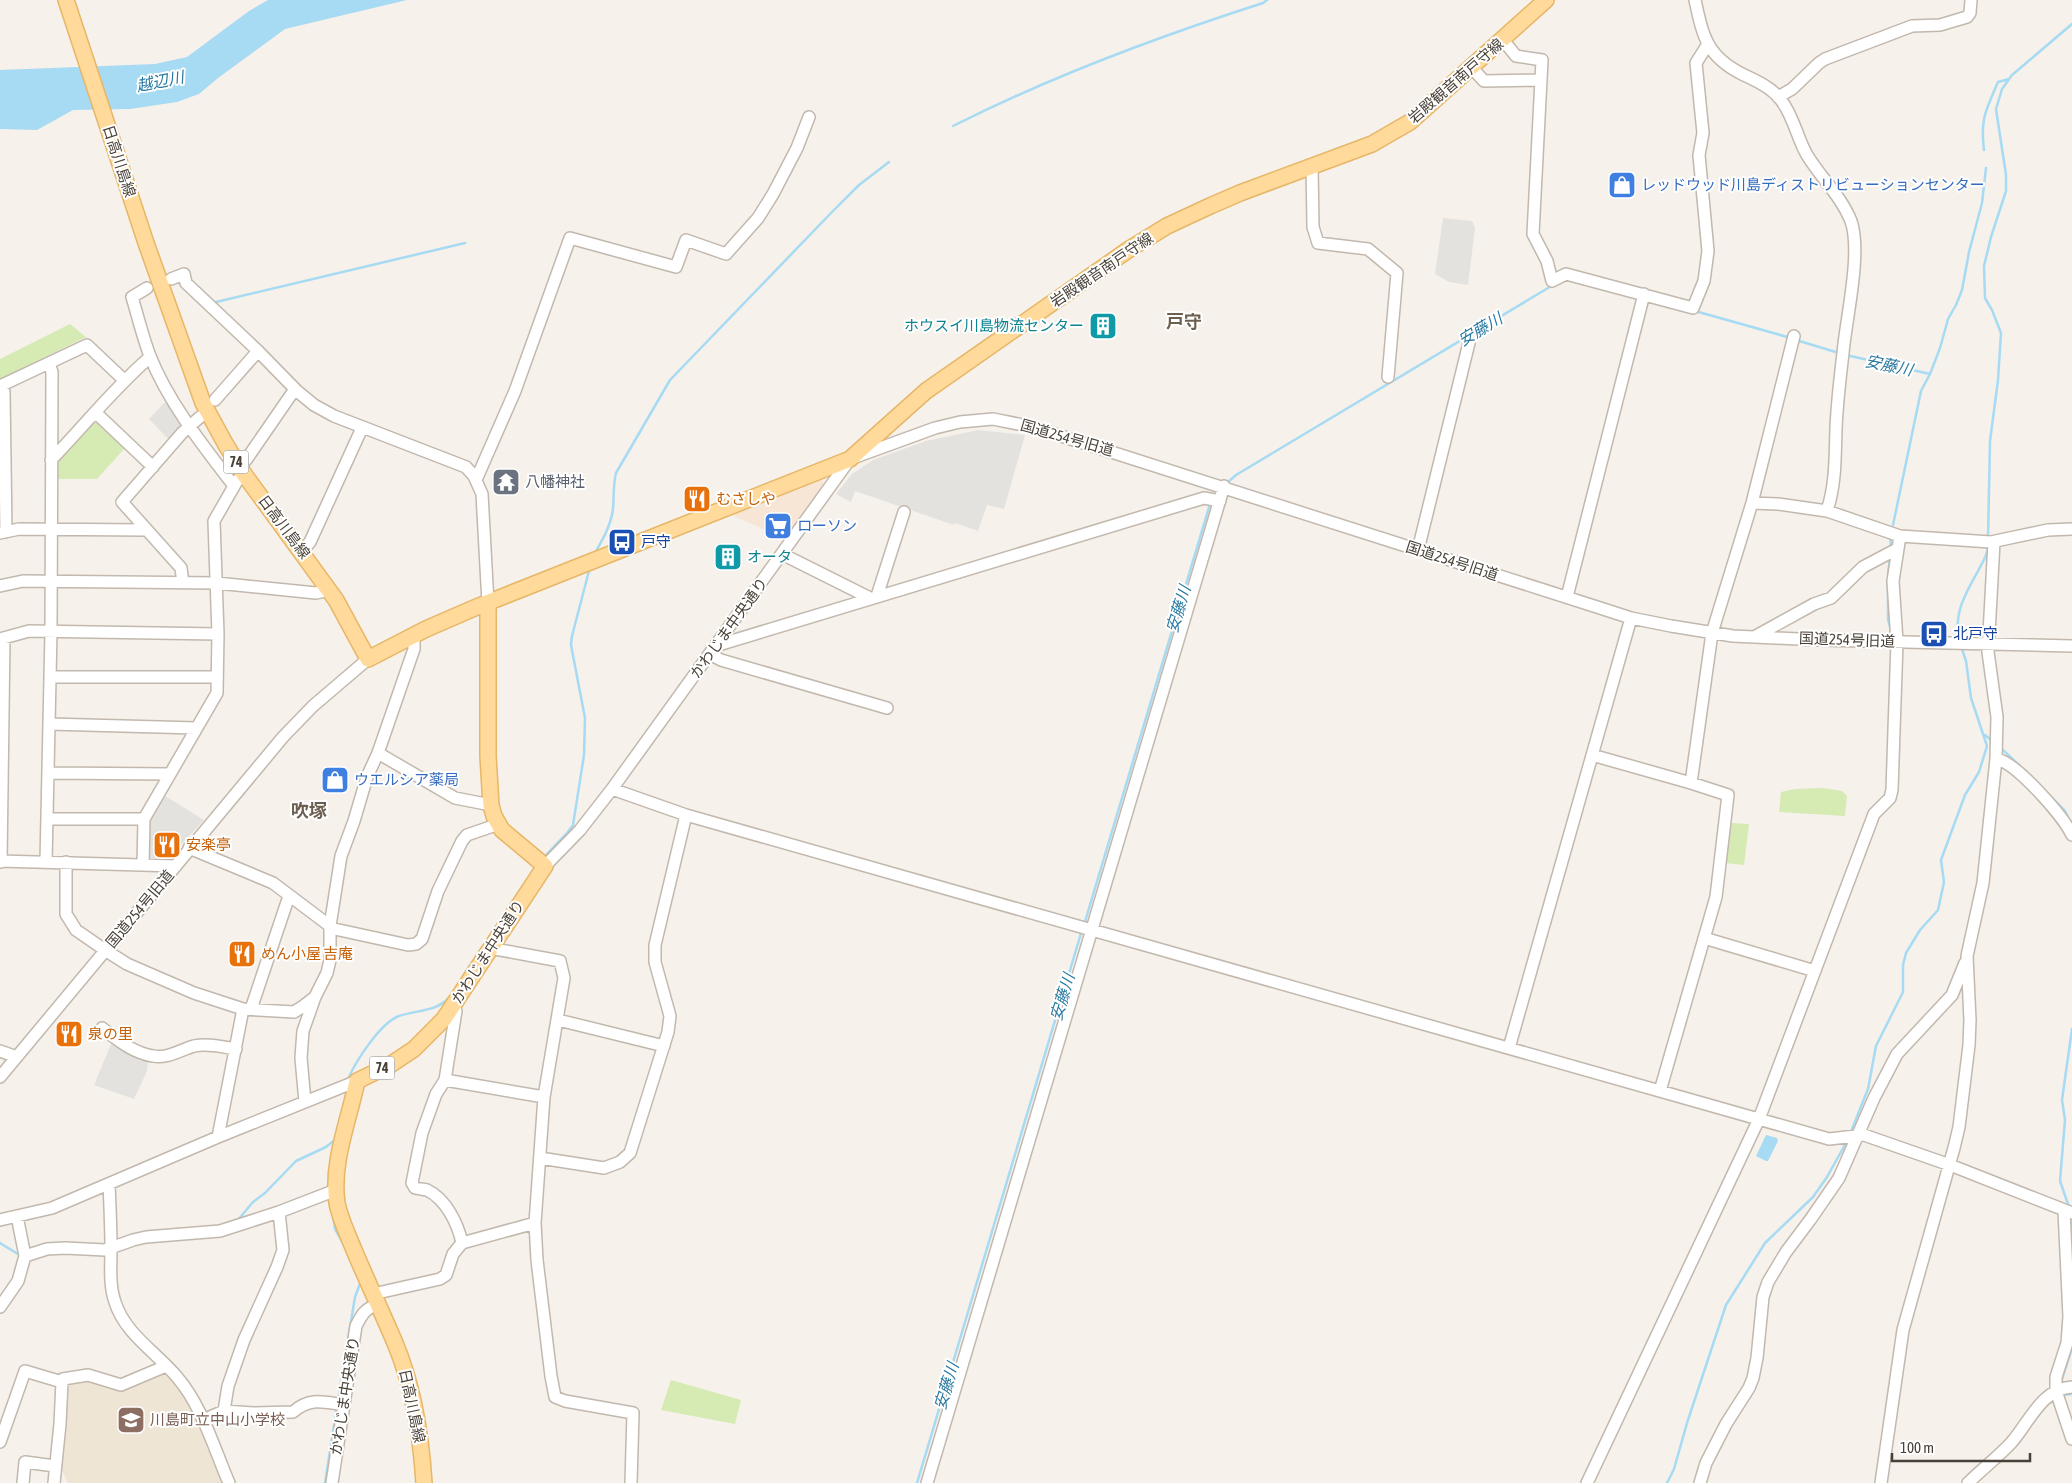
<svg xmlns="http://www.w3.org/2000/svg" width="2072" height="1483" viewBox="0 0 2072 1483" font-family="'Asap Condensed','Noto Sans JP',sans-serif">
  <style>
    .commercial { fill: #f7e6d6 }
    .education { fill: #efe5d5 }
    .green { fill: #d6eab3 }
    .parking { fill: #e4e2df }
    .water { fill: #a7daf3 }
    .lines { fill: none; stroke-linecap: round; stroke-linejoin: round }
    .stream { stroke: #a7daf3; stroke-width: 2.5 }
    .minor-casing { stroke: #c2b8ad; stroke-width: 14 }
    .major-casing { stroke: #e7b667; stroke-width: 18 }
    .minor { stroke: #fff; stroke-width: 11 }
    .major { stroke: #ffda9a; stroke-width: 15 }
    .labels { text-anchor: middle; stroke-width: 4; stroke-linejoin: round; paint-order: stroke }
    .shield { fill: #fff; stroke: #807b74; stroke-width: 1 }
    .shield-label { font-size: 14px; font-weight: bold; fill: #4a4238 }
    .street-label { font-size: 15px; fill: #4a4238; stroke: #fff }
    .shop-label { font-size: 15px; fill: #366cbe; stroke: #fff; text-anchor: start }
    .culture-label { font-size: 15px; fill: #0d838f; stroke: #fff; text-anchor: end }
    .worship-label { font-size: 15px; fill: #5b616d; stroke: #fff; text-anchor: start }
    .food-label { font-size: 15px; fill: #c56008; stroke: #fff; text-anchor: start }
    .transit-label { font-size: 15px; fill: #164399; stroke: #fff; text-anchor: start }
    .education-label { font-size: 15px; fill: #785e54; stroke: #fff; text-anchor: start }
    .water-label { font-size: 16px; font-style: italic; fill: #2979a1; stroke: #fff }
    .quarter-label { font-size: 18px; font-weight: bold; fill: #6d5f4f; stroke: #fff }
  </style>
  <rect width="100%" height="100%" fill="#f6f1eb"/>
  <path class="commercial" d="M822,479L824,486L785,539L734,516V514Z"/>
  <path class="education" d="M167,1371L179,1384L191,1406L224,1483H68L58,1462L66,1383L88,1378L106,1385Z"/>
  <path class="green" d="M70,324L86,337L0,379V359Z
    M100,422L125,446L124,449L97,479H59L56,476L57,461L93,423Z
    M1823,788L1842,791L1847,796L1845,816L1779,812L1781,792L1795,789Z
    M1731,823L1749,824L1744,865L1725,863Z
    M671,1380L741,1400L735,1424L661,1410Z"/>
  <path class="parking" d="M1443,218L1472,221L1475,228L1468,285L1449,282L1435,274Z
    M165,402L181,423L182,427L169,440L149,419Z
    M978,430L1025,435L1004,509L987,505L978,531L955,523L954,525L855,491L851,502L836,494L852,474L873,460L926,441Z
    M162,794L204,820L181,845L165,831L152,847L160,854V860L148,859L149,815Z
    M111,1044L131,1056L140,1061H148L147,1071L134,1099L94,1085Z"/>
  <path class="water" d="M268,0H407L285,29L218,78L199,94L177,102L130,109L73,110L37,130L0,129V70L155,64L187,57L249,11Z
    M1766,1135L1777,1138L1778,1141L1768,1161H1766L1756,1156Z"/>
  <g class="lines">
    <path class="stream" d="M953,126C1052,76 1157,37 1263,3L1267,0
      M1984,150C1980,119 1986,110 1998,82L2009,79
      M216,302L465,243
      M1695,311L1791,338
      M1796,340L1839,353
      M1846,355L1930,374
      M1227,483L1236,475L1553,285
      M1893,525L1921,391L1930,374L1940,348L1948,319L1956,305L1962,290L1969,252L1982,203L1986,168
      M1890,537L1891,545
      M1988,538L1990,441L1998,380L2001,333L1992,310L1985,298L1984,266L1991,237L2006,191V175L1996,109L2002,89L2012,75L2072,24
      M595,553C603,539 611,525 613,509C614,497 613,485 616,473L670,380L832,212L859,185L889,162
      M1888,574L1890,558
      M1888,580V619L1891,631
      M1960,641C1952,616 1966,592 1978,571C1982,563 1988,555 1988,546
      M1985,735L1991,740
      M2003,750L2020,766
      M2052,798L2065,811L2070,821
      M543,858L567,833L573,825L584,755L585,718L571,645L572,636L590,567
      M1084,925L1210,504
      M463,976L506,912
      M348,1079C356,1061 380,1023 399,1016C417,1010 435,1012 449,998
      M1850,1134L1868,1089L1876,1046L1903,992V965L1906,953L1920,930L1938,910L1944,882L1941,860L1965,795L1979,772L1987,746L1971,698L1966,661L1961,646
      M2069,1207L2060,1181L2065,1120L2062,1100L2072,1029
      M333,1215L335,1229L345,1247
      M2070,1215L2072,1238
      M238,1220L253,1202L265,1193L296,1161L326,1147L336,1139
      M123,1238L134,1234
      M0,1243L18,1254L21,1253
      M47,1244L59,1243
      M2062,1385V1379L2072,1348
      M2062,1393V1395L2072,1394
      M338,1401L355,1297L361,1281
      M325,1483L337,1406
      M917,1483L1082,930
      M1667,1483L1674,1469L1687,1423L1726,1305L1765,1243L1813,1197L1827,1177L1847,1141"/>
    <defs>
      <path id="minor" d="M1695,0C1703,37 1707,57 1744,75C1757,81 1772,88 1781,100C1794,117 1797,138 1807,155C1821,178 1841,196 1851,221C1862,253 1846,318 1843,353C1840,378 1837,403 1836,429C1835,457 1836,483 1827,511
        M1503,40L1516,56L1542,60L1533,234L1547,261L1552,281L1566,274L1693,308L1704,281L1708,251L1699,155L1703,133L1696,63L1708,44
        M1472,68L1484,81L1541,80
        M1778,97L1792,89L1819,63L1825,59L1912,26L1940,25L1967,17L1970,13L1971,0
        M1312,166L1313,227L1318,243L1368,249L1397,273L1388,377
        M171,279L184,274L186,283L258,351L297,391L314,405L334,416L466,467L474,476L482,494L488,603
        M147,288L132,297C138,317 143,338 150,356C168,402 204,447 234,486
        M2,385L4,392L6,532
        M0,386L87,345L124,380
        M215,400L258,351
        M96,413L153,467
        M51,460C84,426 114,388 150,357
        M246,460L295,389
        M476,480L515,391L570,238L676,267L686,240L726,254L758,218L773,194L797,148L809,117
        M1752,503L1778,504L1827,511L1900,536L1991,542L2048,530L2072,529
        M0,533L19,529L146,530
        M1418,550L1469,343
        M302,551L310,542L362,428
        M782,554L870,598
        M183,583L181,568L122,502L182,433L200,417
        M0,586L23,581L217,583L316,593L330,590
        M877,596L904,512
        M1567,597L1644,294
        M1756,636L1814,604L1831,598L1863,567L1897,549
        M0,639L29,631L218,634
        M715,646L1204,498L1220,501
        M710,654L721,660L887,708
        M50,677H217
        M49,724L196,728
        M378,753L455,798L491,805
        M1592,755L1691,783
        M1996,759C2016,762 2063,816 2072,835
        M48,773L169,774
        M612,789L686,815L1829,1139L1864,1135L1950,1165L2072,1213
        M47,819H144
        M189,848L273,883L330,926
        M0,861L176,866
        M1,862L4,638
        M46,862L51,632L52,372L49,363
        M66,862V914L76,930L105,950L127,964L194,993L243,1009L294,1012L302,1007L315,997L327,973L330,960V926L341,856L354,821L367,777L378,753L414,649V635
        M143,864L144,819L217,693L218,634L214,521L237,481L244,474
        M545,866L580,830L612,789L850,459L935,428L960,422L993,419L1033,427L1597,607L1631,618L1671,626L1733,636L1819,640L2072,646
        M330,928L408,945L416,944L422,939L438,891L462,841L467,835L499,824
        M1704,938L1815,971
        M491,946L495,949L560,961L564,978L544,1097L535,1223L537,1260L551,1376L555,1397L565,1401L633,1413L631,1483
        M251,1009L289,896
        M558,1020L664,1046
        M102,1028C118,1040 133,1053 153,1056C167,1059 180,1050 194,1046C208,1043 222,1047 236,1049
        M1509,1048L1631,618
        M0,1051L17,1057
        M0,1077L283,737L313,706L368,659
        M445,1080L544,1097
        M1660,1091L1716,897L1728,795L1691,783L1712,633L1752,503L1794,336
        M305,1102L301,1058L303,1031L315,997
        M218,1137L243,1009
        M540,1158L604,1168L620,1162L630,1153L668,1032L670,1016L655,962V945L686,815
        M109,1184C110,1206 111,1227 111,1249C111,1266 109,1285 115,1302C125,1334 156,1352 177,1377C202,1406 214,1448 229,1483
        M2064,1210L2069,1317L2067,1343L2056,1377V1391L2072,1439
        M17,1216L25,1256
        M0,1220L52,1208L218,1137L357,1081
        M462,1243L535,1223
        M373,1294L440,1279L446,1275L453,1254L462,1243C458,1224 446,1199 427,1190C424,1189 419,1189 415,1188L412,1183L422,1133L436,1094L445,1080L456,1011L453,1004
        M0,1307L18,1281L25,1256L47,1249L65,1248L105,1250L133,1240L146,1237L220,1231L279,1212L336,1190
        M224,1411L228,1386L244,1340L277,1267L283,1250L279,1212
        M203,1420L224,1411L253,1413L293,1412C310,1397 323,1402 344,1405
        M0,1442L25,1371L62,1382L63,1379L88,1375L121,1385L166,1366
        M23,1483L25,1462L55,1466
        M54,1483L60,1424L62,1382
        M332,1483L356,1326C361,1316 365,1308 377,1305
        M927,1483L1224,486
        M1587,1483L1759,1119L1874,814L1890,798L1892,790L1897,642L1893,581L1900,536
        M1700,1483L1706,1463L1726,1424L1749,1388L1753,1378L1757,1358L1763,1297L1768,1282L1786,1252L1810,1220L1839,1178L1874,1098L1897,1054L1952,995L1965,963
        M1881,1483L1903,1330L1954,1148L1959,1127L1969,1045L1970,1020L1967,956L1983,883L1996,759L1997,717L1988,652L1994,542
        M1968,1483C1982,1469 1998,1457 2011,1443C2029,1423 2041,1389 2072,1387"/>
      <path id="major" d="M66,0L146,243L203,403L226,445L244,474L336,600L368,659L426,629L479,606L850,459L926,391L1128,250L1167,226L1210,206L1240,193L1372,144L1410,122L1546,0
        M424,1483C421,1435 414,1388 395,1343C382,1312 367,1281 354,1250C348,1235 340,1219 337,1203C331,1163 349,1120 357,1081L390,1065L414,1049L444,1019L545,866L502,830L494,816L491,805L488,756V603"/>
    </defs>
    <use href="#minor" class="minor-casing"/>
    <use href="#major" class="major-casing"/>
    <use href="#minor" class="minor"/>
    <use href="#major" class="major"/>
  </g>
  <defs>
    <symbol id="shop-square" viewBox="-11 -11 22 22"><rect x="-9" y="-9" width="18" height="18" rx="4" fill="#3f7fe0" stroke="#fff"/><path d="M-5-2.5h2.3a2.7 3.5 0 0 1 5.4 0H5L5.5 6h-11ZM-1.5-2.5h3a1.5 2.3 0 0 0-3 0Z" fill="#fff"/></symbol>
    <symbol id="building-square" viewBox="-11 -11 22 22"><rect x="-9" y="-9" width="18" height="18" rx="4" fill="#0f9aa8" stroke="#fff"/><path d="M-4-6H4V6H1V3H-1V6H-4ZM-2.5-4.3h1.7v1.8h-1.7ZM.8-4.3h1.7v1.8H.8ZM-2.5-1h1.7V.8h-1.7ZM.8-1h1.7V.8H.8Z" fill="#fff"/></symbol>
    <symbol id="temple-square" viewBox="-11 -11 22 22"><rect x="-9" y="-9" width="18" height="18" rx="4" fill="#6b7280" stroke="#fff"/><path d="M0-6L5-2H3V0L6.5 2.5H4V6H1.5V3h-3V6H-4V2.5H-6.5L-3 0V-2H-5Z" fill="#fff"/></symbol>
    <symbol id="restaurant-square" viewBox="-11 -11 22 22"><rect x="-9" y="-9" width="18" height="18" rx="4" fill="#e8710a" stroke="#fff"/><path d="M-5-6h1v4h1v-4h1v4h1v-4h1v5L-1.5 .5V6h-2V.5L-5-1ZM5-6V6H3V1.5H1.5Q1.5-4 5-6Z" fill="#fff"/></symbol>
    <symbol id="supermarket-square" viewBox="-11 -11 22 22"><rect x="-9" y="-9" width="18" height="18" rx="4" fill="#3f7fe0" stroke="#fff"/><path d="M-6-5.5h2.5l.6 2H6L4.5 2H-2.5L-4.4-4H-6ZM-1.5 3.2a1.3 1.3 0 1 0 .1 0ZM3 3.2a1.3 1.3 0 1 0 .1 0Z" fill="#fff"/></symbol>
    <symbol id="bus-square" viewBox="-11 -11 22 22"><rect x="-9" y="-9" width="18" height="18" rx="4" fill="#1a4fb4" stroke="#fff"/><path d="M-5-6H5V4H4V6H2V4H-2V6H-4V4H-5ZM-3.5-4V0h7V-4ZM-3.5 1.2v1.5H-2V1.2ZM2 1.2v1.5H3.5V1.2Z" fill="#fff"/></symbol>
    <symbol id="school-square" viewBox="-11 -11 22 22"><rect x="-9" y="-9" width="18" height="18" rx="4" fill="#8d6e63" stroke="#fff"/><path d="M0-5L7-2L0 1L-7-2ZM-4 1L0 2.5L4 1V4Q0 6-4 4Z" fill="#fff"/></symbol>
  </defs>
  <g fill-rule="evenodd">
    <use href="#shop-square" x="1606" y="169" width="32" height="32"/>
    <use href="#building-square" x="1087" y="310" width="32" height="32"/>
    <use href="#temple-square" x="490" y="466" width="32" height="32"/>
    <use href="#restaurant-square" x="681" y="483" width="32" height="32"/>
    <use href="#supermarket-square" x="762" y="510" width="32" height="32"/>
    <use href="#bus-square" x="606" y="526" width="32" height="32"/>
    <use href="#building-square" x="712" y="541" width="32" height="32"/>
    <use href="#bus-square" x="1918" y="618" width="32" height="32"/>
    <use href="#shop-square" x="319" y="764" width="32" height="32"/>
    <use href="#restaurant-square" x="151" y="829" width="32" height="32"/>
    <use href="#restaurant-square" x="226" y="938" width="32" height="32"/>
    <use href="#restaurant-square" x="53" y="1018" width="32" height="32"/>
    <use href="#school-square" x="115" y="1404" width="32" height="32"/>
  </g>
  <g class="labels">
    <g class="shield">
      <rect x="223.5" y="450.5" width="25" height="23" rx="4"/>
      <rect x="369.5" y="1056.5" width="25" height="23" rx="4"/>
    </g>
    <g class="shield-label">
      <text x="236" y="467">74</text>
      <text x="382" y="1073">74</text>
    </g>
    <g class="street-label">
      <text transform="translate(1456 81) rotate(-41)" y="5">岩殿観音南戸守線</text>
      <text transform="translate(119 161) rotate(72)" y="5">日高川島線</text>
      <text transform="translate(1102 270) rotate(-34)" y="5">岩殿観音南戸守線</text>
      <text transform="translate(1067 438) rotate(16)" y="5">国道254号旧道</text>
      <text transform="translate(284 527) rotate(53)" y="5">日高川島線</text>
      <text transform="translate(1452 561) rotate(18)" y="5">国道254号旧道</text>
      <text transform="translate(729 628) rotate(-54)" y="5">かわじま中央通り</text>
      <text transform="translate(1847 640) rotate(2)" y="5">国道254号旧道</text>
      <text transform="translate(140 909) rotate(-50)" y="5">国道254号旧道</text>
      <text transform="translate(488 952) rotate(-57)" y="5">かわじま中央通り</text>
      <text transform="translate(345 1396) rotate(-81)" y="5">かわじま中央通り</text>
      <text transform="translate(412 1406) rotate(78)" y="5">日高川島線</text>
    </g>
    <g class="shop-label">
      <text x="1641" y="190">レッドウッド川島ディストリビューションセンター</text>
      <text x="797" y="531">ローソン</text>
      <text x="354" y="785">ウエルシア薬局</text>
    </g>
    <g class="culture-label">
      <text x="1084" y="331">ホウスイ川島物流センター</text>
      <text x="747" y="562" text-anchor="start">オータ</text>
    </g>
    <g class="worship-label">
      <text x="525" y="487">八幡神社</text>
    </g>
    <g class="food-label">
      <text x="716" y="504">むさしや</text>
      <text x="186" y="850">安楽亭</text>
      <text x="261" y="959">めん小屋 吉庵</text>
      <text x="88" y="1039">泉の里</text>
    </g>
    <g class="transit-label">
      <text x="641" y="547">戸守</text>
      <text x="1953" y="639">北戸守</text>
    </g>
    <g class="education-label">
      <text x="150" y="1425">川島町立中山小学校</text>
    </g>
    <g class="water-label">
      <text transform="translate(160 81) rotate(-11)" y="6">越辺川</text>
      <text transform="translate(1480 329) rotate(-31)" y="6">安藤川</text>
      <text transform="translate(1889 365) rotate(12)" y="6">安藤川</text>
      <text transform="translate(1178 609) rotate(-73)" y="6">安藤川</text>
      <text transform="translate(1062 997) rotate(-73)" y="6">安藤川</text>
      <text transform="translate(946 1386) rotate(-73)" y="6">安藤川</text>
    </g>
    <g class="quarter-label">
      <text x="1184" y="328">戸守</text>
      <text x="309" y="817">吹塚</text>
    </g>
  </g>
  <path d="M1892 1453v8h138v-8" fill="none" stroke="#4a4238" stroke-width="2.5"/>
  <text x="1900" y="1453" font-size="15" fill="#4a4238" stroke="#ffffff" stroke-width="4" paint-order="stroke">100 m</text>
</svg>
